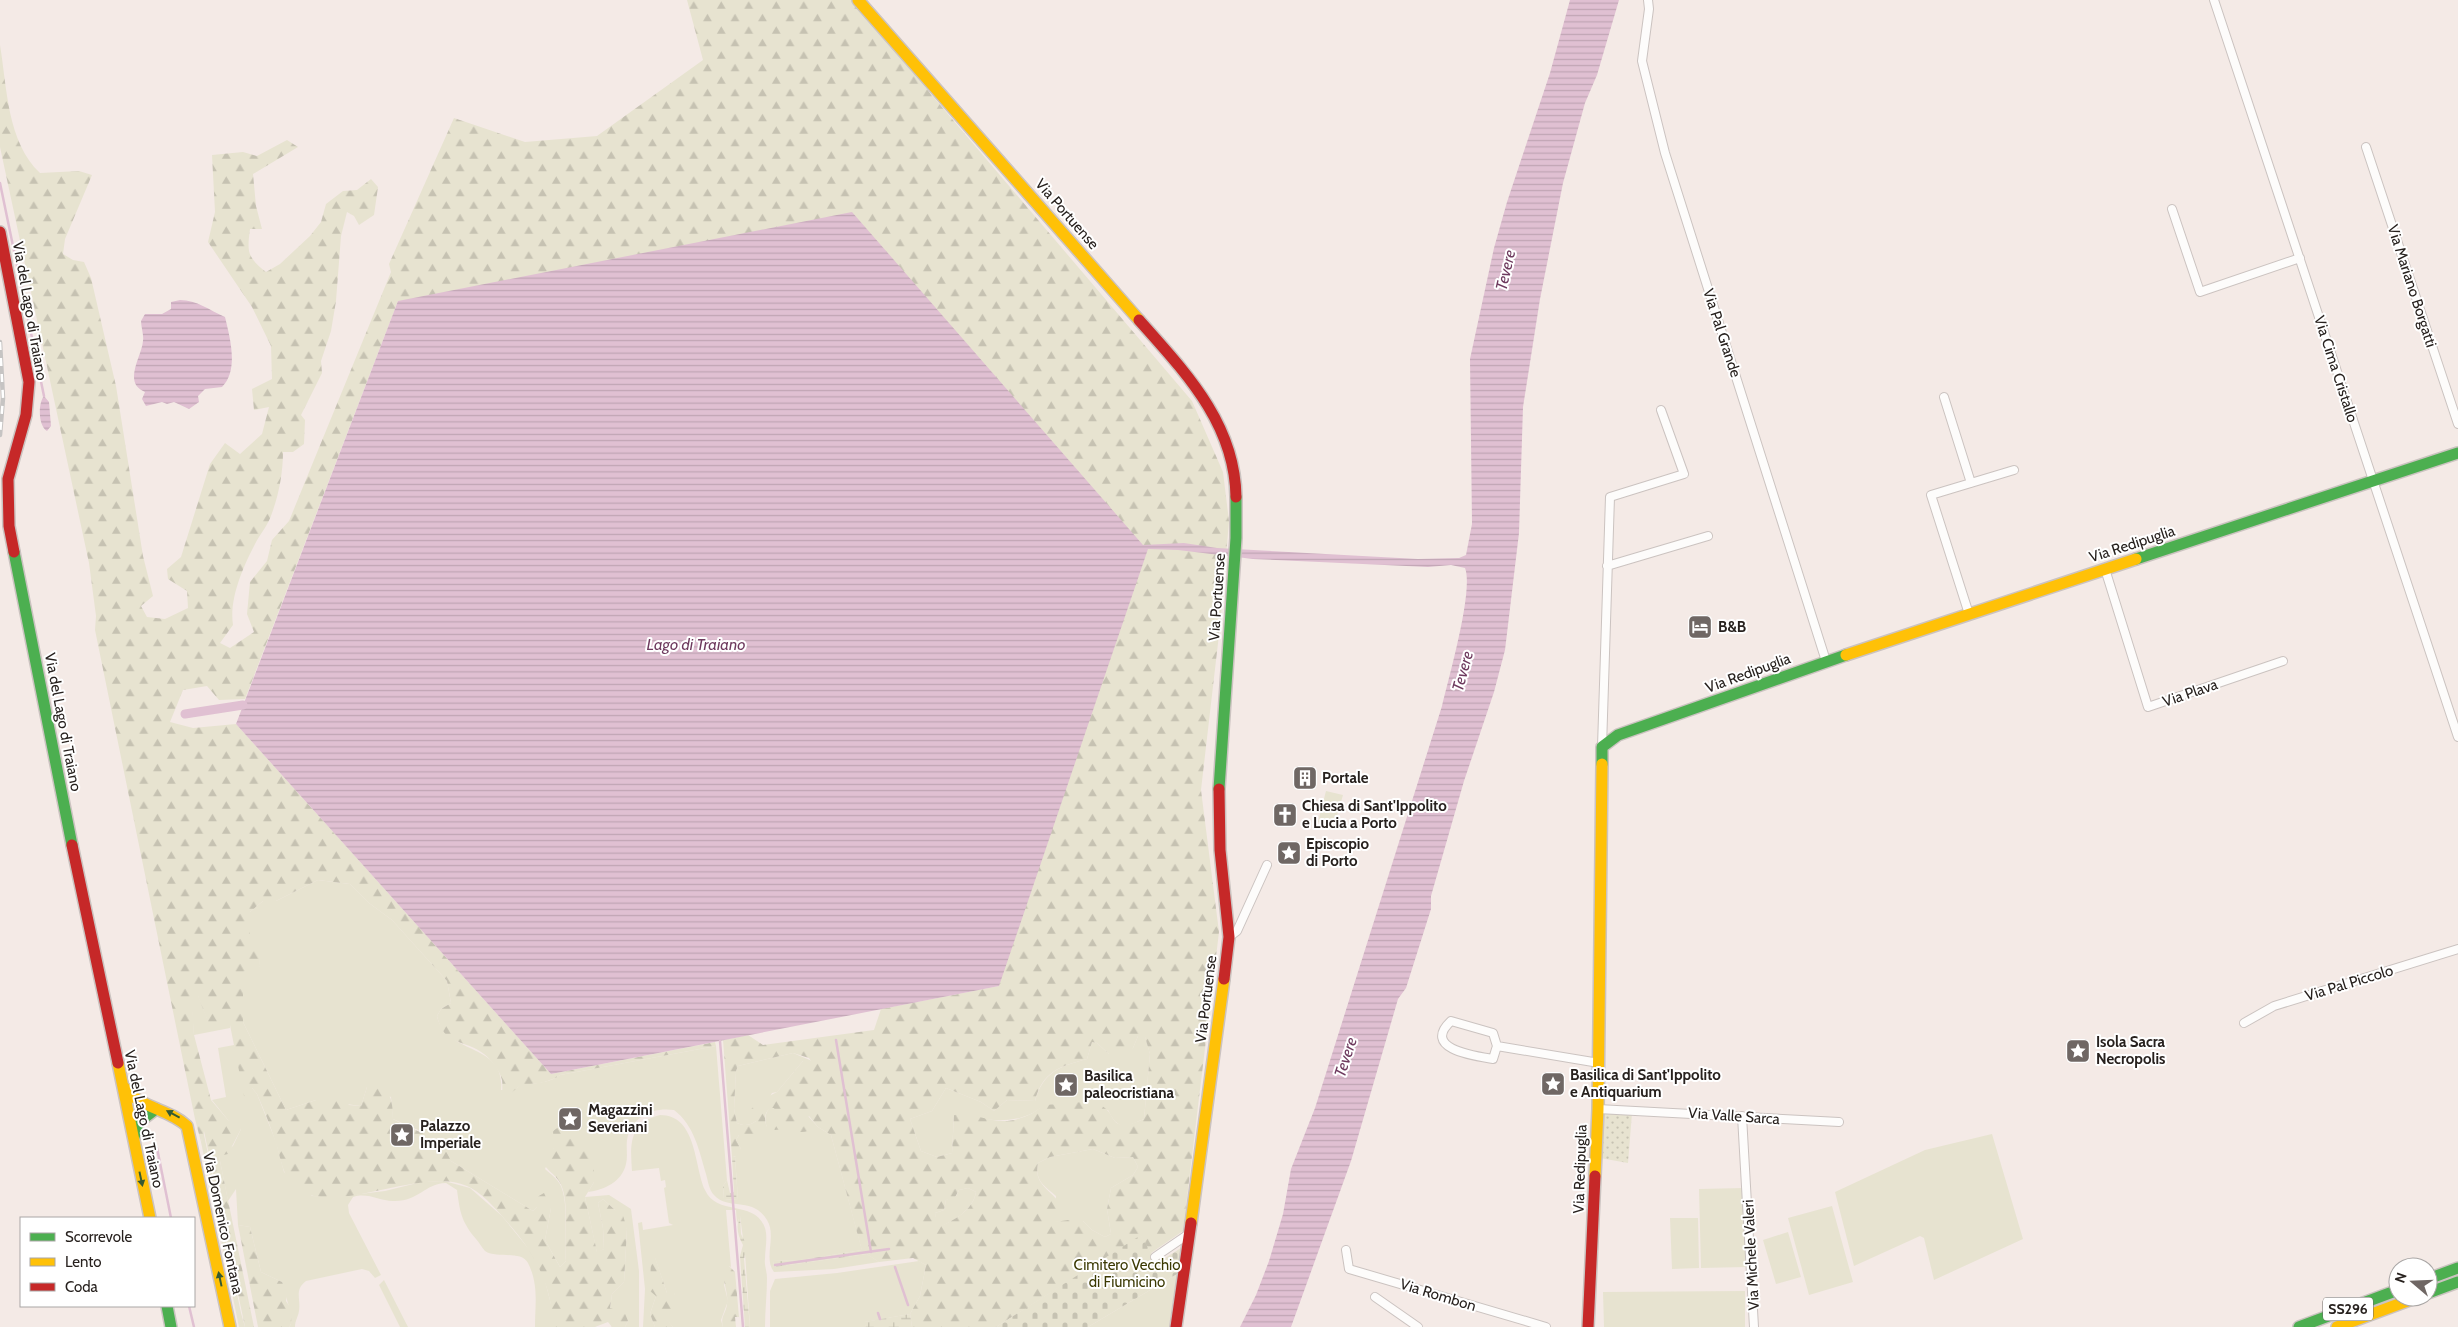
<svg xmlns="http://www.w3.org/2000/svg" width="2458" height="1327" viewBox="0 0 2458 1327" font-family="Cabin,sans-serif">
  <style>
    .grass { fill: #e7e3d0 }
    .forest { fill: url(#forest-firs); fill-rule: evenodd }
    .wetland { fill: url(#wetland-marsh) }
    .cemetery { fill: url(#cemetery-stones) }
    .park { fill: url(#park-dots) }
    .water { fill: url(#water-rules) }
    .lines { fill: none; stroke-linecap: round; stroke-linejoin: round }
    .stream { stroke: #e0c0d2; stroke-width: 2.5 }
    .canal { stroke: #e0c0d2; stroke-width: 9 }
    .street-casing { stroke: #cbc3c0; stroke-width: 10 }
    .fast-casing { stroke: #cbc3c0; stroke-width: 14 }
    .slow-casing { stroke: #cbc3c0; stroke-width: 14 }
    .jam-casing { stroke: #cbc3c0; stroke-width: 14 }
    .street { stroke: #fdfcfb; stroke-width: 8 }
    .fast { stroke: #4caf50; stroke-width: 11 }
    .slow { stroke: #ffc107; stroke-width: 11 }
    .jam { stroke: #c62828; stroke-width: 11 }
    .rail-casing { stroke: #c6c4c3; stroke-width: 4.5 }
    .rail { stroke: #fff; stroke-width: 2.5; stroke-dasharray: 8; stroke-linecap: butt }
    .oneway { fill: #365a32 }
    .labels { text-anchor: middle; stroke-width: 4; stroke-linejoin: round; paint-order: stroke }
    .shield { fill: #fff; stroke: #686462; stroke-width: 1 }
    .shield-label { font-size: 14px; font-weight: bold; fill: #27211e }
    .street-label { font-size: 15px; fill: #27211e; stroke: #fff }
    .poi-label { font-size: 15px; font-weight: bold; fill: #27211e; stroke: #fff; text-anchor: start }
    .park-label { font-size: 15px; fill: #3c3a04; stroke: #fff }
    .water-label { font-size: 16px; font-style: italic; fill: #6e3a5e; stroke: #fff }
  </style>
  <defs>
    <pattern id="forest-firs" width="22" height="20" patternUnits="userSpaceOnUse" patternTransform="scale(1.25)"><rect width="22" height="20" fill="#e7e3d0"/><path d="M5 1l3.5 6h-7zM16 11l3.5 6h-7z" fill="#c6c2b2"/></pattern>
    <pattern id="wetland-marsh" width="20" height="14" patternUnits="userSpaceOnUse" patternTransform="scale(1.25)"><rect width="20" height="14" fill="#e7e3d0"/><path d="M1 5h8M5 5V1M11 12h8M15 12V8" fill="none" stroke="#c6c2b2"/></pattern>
    <pattern id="cemetery-stones" width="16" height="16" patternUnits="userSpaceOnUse" patternTransform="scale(1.25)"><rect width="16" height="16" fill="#e7e3d0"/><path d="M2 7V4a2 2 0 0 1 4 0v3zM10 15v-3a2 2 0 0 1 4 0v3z" fill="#c6c2b2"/></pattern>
    <pattern id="park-dots" width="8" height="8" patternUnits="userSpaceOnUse" patternTransform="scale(1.25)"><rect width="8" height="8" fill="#e7e3d0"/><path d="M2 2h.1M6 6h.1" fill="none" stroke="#c6c2b2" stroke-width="1.8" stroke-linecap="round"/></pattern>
    <pattern id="water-rules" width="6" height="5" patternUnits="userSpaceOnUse" patternTransform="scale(1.25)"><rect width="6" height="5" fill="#e0c0d2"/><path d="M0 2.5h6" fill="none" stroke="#c0a5b4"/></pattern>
  </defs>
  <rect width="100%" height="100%" fill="#f4eae6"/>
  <path class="grass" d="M1326,791L1343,795L1334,826L1318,822Z
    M318,880L350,884L369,903L392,920L447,981L451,1003L441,1009L437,1016C446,1056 506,1042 501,1090L517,1088L522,1083C533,1085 551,1082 560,1075L716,1046L727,1180L723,1186L724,1199L738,1200L735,1157L741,1149L736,1140L739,1135H755L767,1127C764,1120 765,1113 770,1107L774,1108L788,1129L797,1130L808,1116L818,1127L831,1135L862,1250L801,1260L773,1261L774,1267L867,1254L879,1262L834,1269L774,1272C763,1258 777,1236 767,1220C753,1196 728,1211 714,1195C709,1190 708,1181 706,1174C699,1150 694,1125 674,1110C652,1107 631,1117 627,1140C626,1148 628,1156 626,1164C622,1182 604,1190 588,1192L594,1182L579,1146L554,1148L545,1169C549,1173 554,1176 557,1180C571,1195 563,1240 566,1261L560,1267L545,1240L551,1208L537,1207L533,1211L451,1161L418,1130L393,1119L391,1097L367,1087L361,1106L316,1100L286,1110L243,1022V972L260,966L258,949L250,934V912L263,901H276Z
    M198,995L208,1021L230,1025V1028L194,1035L191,999Z
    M1138,1036H1145L1150,1054L1144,1119C1125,1127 1118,1131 1108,1110L1044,1105C1019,1128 983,1119 954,1115L952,1153L937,1157L921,1151L910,1119L932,1111L946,1088L981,1102L994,1111L1007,1100L1035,1101C1043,1072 1060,1066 1087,1059L1092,1042L1097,1043L1109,1054L1133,1048Z
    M234,1045L252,1088L257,1094L276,1142L284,1172L312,1196L335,1197L385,1191L421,1182L444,1181L470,1188L502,1216L532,1253L544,1277L553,1312V1327H535C535,1304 539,1285 528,1263C521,1250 497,1259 485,1251C482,1248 479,1242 476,1239C461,1221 460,1212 457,1190L446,1183C424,1184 419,1201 395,1201C380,1202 369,1192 353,1197L348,1205L349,1213L381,1275L375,1278L369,1271L362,1269L306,1281C294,1290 301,1299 299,1311C298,1317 295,1321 295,1327H289L291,1324C292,1309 285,1297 282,1282L261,1272L250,1227L238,1225L236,1189L228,1201L219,1156L233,1146L241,1129L228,1120L212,1100L226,1097L218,1048Z
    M793,1053L812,1061H803L777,1092L772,1093L756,1121C750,1126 743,1126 737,1123L734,1109L736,1071L738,1066Z
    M660,1115C697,1115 694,1166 705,1190C717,1217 755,1199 765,1228C768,1238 765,1249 765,1259C764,1265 767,1271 767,1278C767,1294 765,1310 765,1327H750L745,1253L740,1216L737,1223L736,1210H726L731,1267L729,1266L724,1285L728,1301L721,1320L723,1327H673L664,1317L675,1293H667L655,1258L656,1296L650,1314L655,1327H643L645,1289L638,1223L642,1222L643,1230L673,1225L669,1223L664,1188L666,1187L665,1180L661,1181L659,1168L632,1171C630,1144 629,1123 660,1115Z
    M203,1130L241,1313L245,1327H239L201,1142Z
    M1992,1134L2023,1239L1934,1280L1924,1238L1920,1236L1854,1266L1835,1192L1925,1150Z
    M1093,1149L1115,1158L1133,1157L1138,1167L1133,1175L1111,1188L1107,1209L1111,1234L1105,1237L1092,1230L1083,1221L1055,1222L1056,1196C1044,1186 1034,1180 1038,1163L1050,1157Z
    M968,1188L976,1192C973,1210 954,1221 937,1228L935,1213L944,1210L946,1200L956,1196L959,1190Z
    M1744,1188L1746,1267L1701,1268L1699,1189Z
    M609,1195L631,1209L639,1271V1327H625L628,1321L610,1308L612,1294L624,1282L627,1229L615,1210L603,1199L598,1203L603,1228L604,1249L597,1253L585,1197Z
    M1832,1206L1853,1282L1809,1295L1788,1218Z
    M1670,1218H1698L1699,1268L1672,1269Z
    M1788,1232L1801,1277L1776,1284L1763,1240Z
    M919,1261L926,1265L920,1296L910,1314L865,1322L866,1327H770V1291L775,1279L837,1273Z
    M1177,1274L1169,1327H1088Z
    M384,1280L408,1327H400L379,1285Z
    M1745,1291V1327H1604L1603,1292Z"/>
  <path class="forest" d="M687,0H851L1192,401L1223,472L1229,521L1220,626L1201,790L1219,932L1183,1231L1151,1253L1141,1236L996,1327H912L910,1314L920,1296L926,1265L913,1258L879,1262L862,1251L831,1135L818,1127L809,1116L806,1119L811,1126L808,1131C799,1134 788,1129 775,1130L768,1125L769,1118L775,1111L774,1108H770C763,1114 764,1123 769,1130L765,1137L739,1135L736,1140L741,1149L740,1156L732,1157L723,1040L748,1035L763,1045L874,1030L881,1009L999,986L398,301L245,699L219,700L207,686L183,690L170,722L193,728L236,724L551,1074L715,1042L716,1046L560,1075C551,1082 533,1085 522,1084L510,1094L504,1095C501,1089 503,1086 502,1080C500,1071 491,1059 484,1054C465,1039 444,1047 437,1016L441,1009L451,1003L447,981L392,920L369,903L350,884L318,880L276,901H263L250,912V934L256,935L259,943L260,966L253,971L243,972V1022L286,1110L316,1100L342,1096L349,1105L361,1106L367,1087L373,1082C391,1085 393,1104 393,1119C415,1132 441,1135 451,1161L533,1211L537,1207V1197L544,1193L551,1208L545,1240L560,1267L566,1261C563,1238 571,1200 559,1181C552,1171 547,1172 540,1157L554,1148L553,1131L563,1124L570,1125L579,1146L587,1145L594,1148V1182L585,1197L597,1252L604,1249L603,1228L598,1203L603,1199L615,1210L622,1212L627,1229L624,1282L612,1294L610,1308L625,1313L628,1321L625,1327H612L608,1322L595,1327H553C552,1289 538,1259 514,1230C502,1216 487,1197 471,1188C425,1162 329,1222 293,1185C282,1174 281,1158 276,1144C271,1127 264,1110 257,1094L252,1088L248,1098L244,1096L230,1025L212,1027L208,1022L198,996L192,999L194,1035L211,1100L228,1120L240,1125L241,1129L228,1154L219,1156L254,1327H245L204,1131L201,1142L195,1119L95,630L96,616L89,563L0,147V45C7,87 7,142 40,173L79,171L92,175L65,239L63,254L73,260L84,262L91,278L116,386L143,556L153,596L141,606L147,617L165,619L188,608L187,591L168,579L167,569L181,557L210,464L225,443L240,454L262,434L269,407L254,410L252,389L272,379L271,346L252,307L208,242L215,212L212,155L243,152L257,156L287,140L298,147L253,174L256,206L262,229H250C247,252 247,257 266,272L280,264L310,236L321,222L326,204L343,191L357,190L371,179L378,187L374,215L359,225L354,216L347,212L341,236L336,301L331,331L321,361L322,373L301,415L305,420L304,444L293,452H283C283,472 279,494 272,513C269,524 260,534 255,544C243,567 229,599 233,625L220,643L230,648L254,632L247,614L250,582L267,561L272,540L289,521L391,272L389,264L454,118L525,142L597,136L703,60ZM1138,1036L1145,1037L1150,1054L1144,1119C1103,1136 1122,1111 1095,1103C1083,1100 1057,1105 1043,1105C1035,1114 1017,1121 1004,1121C986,1121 972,1112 954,1115L952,1153L937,1157L921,1151L910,1119L932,1111L946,1088L981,1102L994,1111L1007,1100L1035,1101C1042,1072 1060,1066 1087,1059L1092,1042L1097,1043L1109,1054L1123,1057L1133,1048ZM793,1053L809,1058L811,1061H803L777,1092L757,1102L749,1112L756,1121C750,1126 743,1126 737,1123L734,1109L736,1071L738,1066ZM1093,1149L1115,1158L1133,1157L1138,1167L1133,1175L1111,1188L1107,1209L1111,1234L1105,1237L1092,1230L1083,1221L1068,1220L1055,1222L1063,1208C1052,1189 1033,1186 1038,1163L1050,1157ZM968,1188L976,1192C973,1210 954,1221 938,1227L935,1213L944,1210L946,1200L954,1199L959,1190Z
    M238,1225L250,1227L261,1272L282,1282L287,1293L286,1301L292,1310L291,1324L289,1327H258Z
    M651,1257H655L667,1293H675L671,1310L665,1317L673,1327H655L650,1314L656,1296L650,1291Z
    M729,1266L735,1272L739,1317H735L736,1327H723C720,1316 726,1314 727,1304C729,1292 721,1281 725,1268Z"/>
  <path class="wetland" d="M732,1157H735L738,1200L724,1199L723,1186L727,1180L730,1193L734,1192Z
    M740,1214L741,1234L747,1246L744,1259L750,1327H745L740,1256L743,1245C737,1234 736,1226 740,1214Z
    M862,1250L867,1254L774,1267L773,1261L801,1260Z
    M910,1314L912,1327H866L864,1322Z"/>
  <path class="cemetery" d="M1141,1235L1157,1263L1181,1248L1177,1274L1088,1327H996Z"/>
  <path class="park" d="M1602,1111L1632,1113L1628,1163L1600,1158Z"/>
  <path class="water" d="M1570,0H1619L1597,75L1585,103L1563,183L1540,299L1523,407L1519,533L1505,650L1494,692L1464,781L1431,896V909L1406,988L1398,999L1351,1161L1291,1327H1240L1256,1295L1269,1261L1283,1214L1291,1169L1315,1108L1442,706C1448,680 1474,590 1465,568L1451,565L1428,567L1253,559L1178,550L1148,549L999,986L551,1074L236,724L398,301L852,212L1143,545L1184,543L1217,548L1418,559L1459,558L1466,555L1472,524L1470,359L1494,248L1507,202L1550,73Z
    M180,300C197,300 209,310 225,317C230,338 239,370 222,387L205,389L198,396L199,402L189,409L174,402L167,404L162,402L146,406L142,399L145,392C122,383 142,356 143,341C144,335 141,327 141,321L145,314H162L171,309V302Z
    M44,396L49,402L51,426L47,431C38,426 38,403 44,396Z"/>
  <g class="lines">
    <path class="stream" d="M0,183L44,396
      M836,1040L871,1252
      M720,1041L743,1327
      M157,1148L171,1218
      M775,1265L889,1249
      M895,1267L908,1305
      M189,1306L194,1327
      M878,1313L880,1319"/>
    <path class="canal" d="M185,714L243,705"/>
    <defs>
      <path id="street" d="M1648,0L1649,9L1642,61L1665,153L1826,661
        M2214,0L2458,737
        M2366,147L2458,424
        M2172,209L2200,292L2300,258
        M1944,397L1971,483
        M1607,566L1708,536
        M2105,569L2148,707L2283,661
        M1969,614L1931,495L2014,470
        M1602,747L1610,497L1684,474L1661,410
        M1229,937L1237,931L1267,865
        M2244,1023L2274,1006L2458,949
        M1497,1046L1493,1059C1475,1056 1421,1049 1451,1021L1493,1033L1497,1046L1599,1063
        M1598,1109L1839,1122
        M1742,1116L1754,1327
        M1346,1250L1349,1269L1546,1327
        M1155,1257L1190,1233
        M1375,1297L1418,1327"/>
      <path id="fast" d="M14,552L72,845
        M2136,559L2458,453
        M1602,764V747L1618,735L1846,655
        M1219,789L1236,538V497
        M134,1137L139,1122L156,1109
        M2428,1279L2458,1268
        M2428,1293L2458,1282
        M167,1306L171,1327
        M2299,1327L2398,1290"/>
      <path id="slow" d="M858,0L1139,320
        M1846,655L2136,559
        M118,1063L150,1218
        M124,1087C140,1109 168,1108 187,1126L230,1327
        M1595,1176L1598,1109L1602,764
        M1191,1223L1224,979
        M2337,1327L2418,1297"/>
      <path id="jam" d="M0,232L29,382L26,415L8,479L9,526L14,552
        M1139,320C1185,372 1235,423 1236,497
        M1219,789L1220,850L1229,937L1224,979
        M72,845L118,1063
        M1176,1327L1191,1223
        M1588,1327L1595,1176"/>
    </defs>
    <use href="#street" class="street-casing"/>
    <use href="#fast" class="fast-casing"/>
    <use href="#slow" class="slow-casing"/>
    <use href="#jam" class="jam-casing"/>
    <use href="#street" class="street"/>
    <use href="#fast" class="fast"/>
    <use href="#slow" class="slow"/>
    <use href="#jam" class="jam"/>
    <defs>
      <path id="rail" d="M0,342L3,398L0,435"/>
    </defs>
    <use href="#rail" class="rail-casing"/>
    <use href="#rail" class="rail"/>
  </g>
  <defs><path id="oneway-solid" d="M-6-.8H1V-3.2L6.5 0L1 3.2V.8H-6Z" transform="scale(1.25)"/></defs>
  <g class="oneway">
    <use href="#oneway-solid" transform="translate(173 1114) rotate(-152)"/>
    <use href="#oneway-solid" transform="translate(141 1179) rotate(78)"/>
    <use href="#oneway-solid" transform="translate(220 1279) rotate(-102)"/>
  </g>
  <defs>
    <symbol id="hotel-square" viewBox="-11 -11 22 22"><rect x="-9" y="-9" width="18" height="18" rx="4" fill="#6f6764" stroke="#fff"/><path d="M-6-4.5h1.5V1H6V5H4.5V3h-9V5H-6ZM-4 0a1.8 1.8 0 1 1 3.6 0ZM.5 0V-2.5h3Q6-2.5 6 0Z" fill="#fff"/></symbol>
    <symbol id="building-square" viewBox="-11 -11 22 22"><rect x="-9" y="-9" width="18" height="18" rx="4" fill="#6f6764" stroke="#fff"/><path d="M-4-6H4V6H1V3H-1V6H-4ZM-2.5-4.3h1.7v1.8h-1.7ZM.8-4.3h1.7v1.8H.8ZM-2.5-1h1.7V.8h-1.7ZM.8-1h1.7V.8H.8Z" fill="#fff"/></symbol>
    <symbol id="church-square" viewBox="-11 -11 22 22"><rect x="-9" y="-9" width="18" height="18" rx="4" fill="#6f6764" stroke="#fff"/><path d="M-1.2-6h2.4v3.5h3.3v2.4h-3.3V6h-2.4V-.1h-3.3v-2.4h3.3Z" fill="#fff"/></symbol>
    <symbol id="sight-square" viewBox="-11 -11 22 22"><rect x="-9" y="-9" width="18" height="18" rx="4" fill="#6f6764" stroke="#fff"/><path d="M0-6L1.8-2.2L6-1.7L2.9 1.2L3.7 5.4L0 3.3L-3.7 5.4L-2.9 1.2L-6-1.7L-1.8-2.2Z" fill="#fff"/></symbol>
  </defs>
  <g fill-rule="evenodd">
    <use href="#hotel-square" x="1686" y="613" width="28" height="28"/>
    <use href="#building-square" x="1291" y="764" width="28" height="28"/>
    <use href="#church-square" x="1271" y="801" width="28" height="28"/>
    <use href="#sight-square" x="1275" y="839" width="28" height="28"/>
    <use href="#sight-square" x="2064" y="1037" width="28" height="28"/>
    <use href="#sight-square" x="1539" y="1070" width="28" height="28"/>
    <use href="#sight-square" x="1052" y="1071" width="28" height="28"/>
    <use href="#sight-square" x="556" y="1105" width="28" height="28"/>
    <use href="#sight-square" x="388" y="1121" width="28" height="28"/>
  </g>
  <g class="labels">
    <rect class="shield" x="2323" y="1297.5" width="50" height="23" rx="4"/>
    <g class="shield-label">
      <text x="2348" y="1314">SS296</text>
    </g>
    <g class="street-label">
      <text transform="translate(1067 214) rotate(49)" y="5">Via Portuense</text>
      <text transform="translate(2412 286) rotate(72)" y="5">Via Mariano Borgatti</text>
      <text transform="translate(30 311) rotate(80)" y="5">Via del Lago di Traiano</text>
      <text transform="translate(1722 333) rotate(72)" y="5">Via Pal Grande</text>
      <text transform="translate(2336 369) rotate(72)" y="5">Via Cima Cristallo</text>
      <text transform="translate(2132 544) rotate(-18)" y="5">Via Redipuglia</text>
      <text transform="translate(1217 597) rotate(-86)" y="5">Via Portuense</text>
      <text transform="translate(1748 673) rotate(-20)" y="5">Via Redipuglia</text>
      <text transform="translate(2190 693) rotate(-19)" y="5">Via Plava</text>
      <text transform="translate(63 722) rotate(79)" y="5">Via del Lago di Traiano</text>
      <text transform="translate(2349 983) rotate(-17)" y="5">Via Pal Piccolo</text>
      <text transform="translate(1206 999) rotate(-83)" y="5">Via Portuense</text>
      <text transform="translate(1734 1116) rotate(4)" y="5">Via Valle Sarca</text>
      <text transform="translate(144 1119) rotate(78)" y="5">Via del Lago di Traiano</text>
      <text transform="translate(1580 1169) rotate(-88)" y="5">Via Redipuglia</text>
      <text transform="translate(223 1223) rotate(78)" y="5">Via Domenico Fontana</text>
      <text transform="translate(1751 1255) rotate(-93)" y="5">Via Michele Valeri</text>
      <text transform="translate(1438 1295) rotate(17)" y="5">Via Rombon</text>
    </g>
    <g class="poi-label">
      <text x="1718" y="632">B&amp;B</text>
      <text x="1322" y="783">Portale</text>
      <text x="1302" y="811">Chiesa di Sant'Ippolito<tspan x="1302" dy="17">e Lucia a Porto</tspan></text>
      <text x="1306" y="849">Episcopio<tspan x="1306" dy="17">di Porto</tspan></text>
      <text x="2096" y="1047">Isola Sacra<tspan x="2096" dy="17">Necropolis</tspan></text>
      <text x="1570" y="1080">Basilica di Sant'Ippolito<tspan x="1570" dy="17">e Antiquarium</tspan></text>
      <text x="1084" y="1081">Basilica<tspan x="1084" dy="17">paleocristiana</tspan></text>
      <text x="588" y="1115">Magazzini<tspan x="588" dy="17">Severiani</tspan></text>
      <text x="420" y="1131">Palazzo<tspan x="420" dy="17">Imperiale</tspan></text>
    </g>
    <g class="park-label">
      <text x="1127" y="1270">Cimitero Vecchio<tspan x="1127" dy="17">di Fiumicino</tspan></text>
    </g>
    <g class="water-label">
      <text transform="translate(1505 270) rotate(-77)" y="6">Tevere</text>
      <text x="696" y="650">Lago di Traiano</text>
      <text transform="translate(1462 671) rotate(-75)" y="6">Tevere</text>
      <text transform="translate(1345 1057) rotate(-72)" y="6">Tevere</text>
    </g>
  </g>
  <rect x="20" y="1217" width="175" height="90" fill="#ffffff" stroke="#a9a6a5"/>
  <rect x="30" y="1233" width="25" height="8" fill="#4caf50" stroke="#a9a6a5"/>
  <text x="65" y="1242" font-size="15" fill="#27211e">Scorrevole</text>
  <rect x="30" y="1258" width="25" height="8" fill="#ffc107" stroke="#a9a6a5"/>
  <text x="65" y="1267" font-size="15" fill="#27211e">Lento</text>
  <rect x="30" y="1283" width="25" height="8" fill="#c62828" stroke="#a9a6a5"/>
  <text x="65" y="1292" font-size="15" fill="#27211e">Coda</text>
  <g transform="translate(2413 1282) rotate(289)"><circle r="24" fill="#ffffff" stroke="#a9a6a5"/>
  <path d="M0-4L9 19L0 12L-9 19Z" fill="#6f6764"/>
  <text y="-8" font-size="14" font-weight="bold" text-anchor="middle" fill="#27211e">N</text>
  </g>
</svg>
